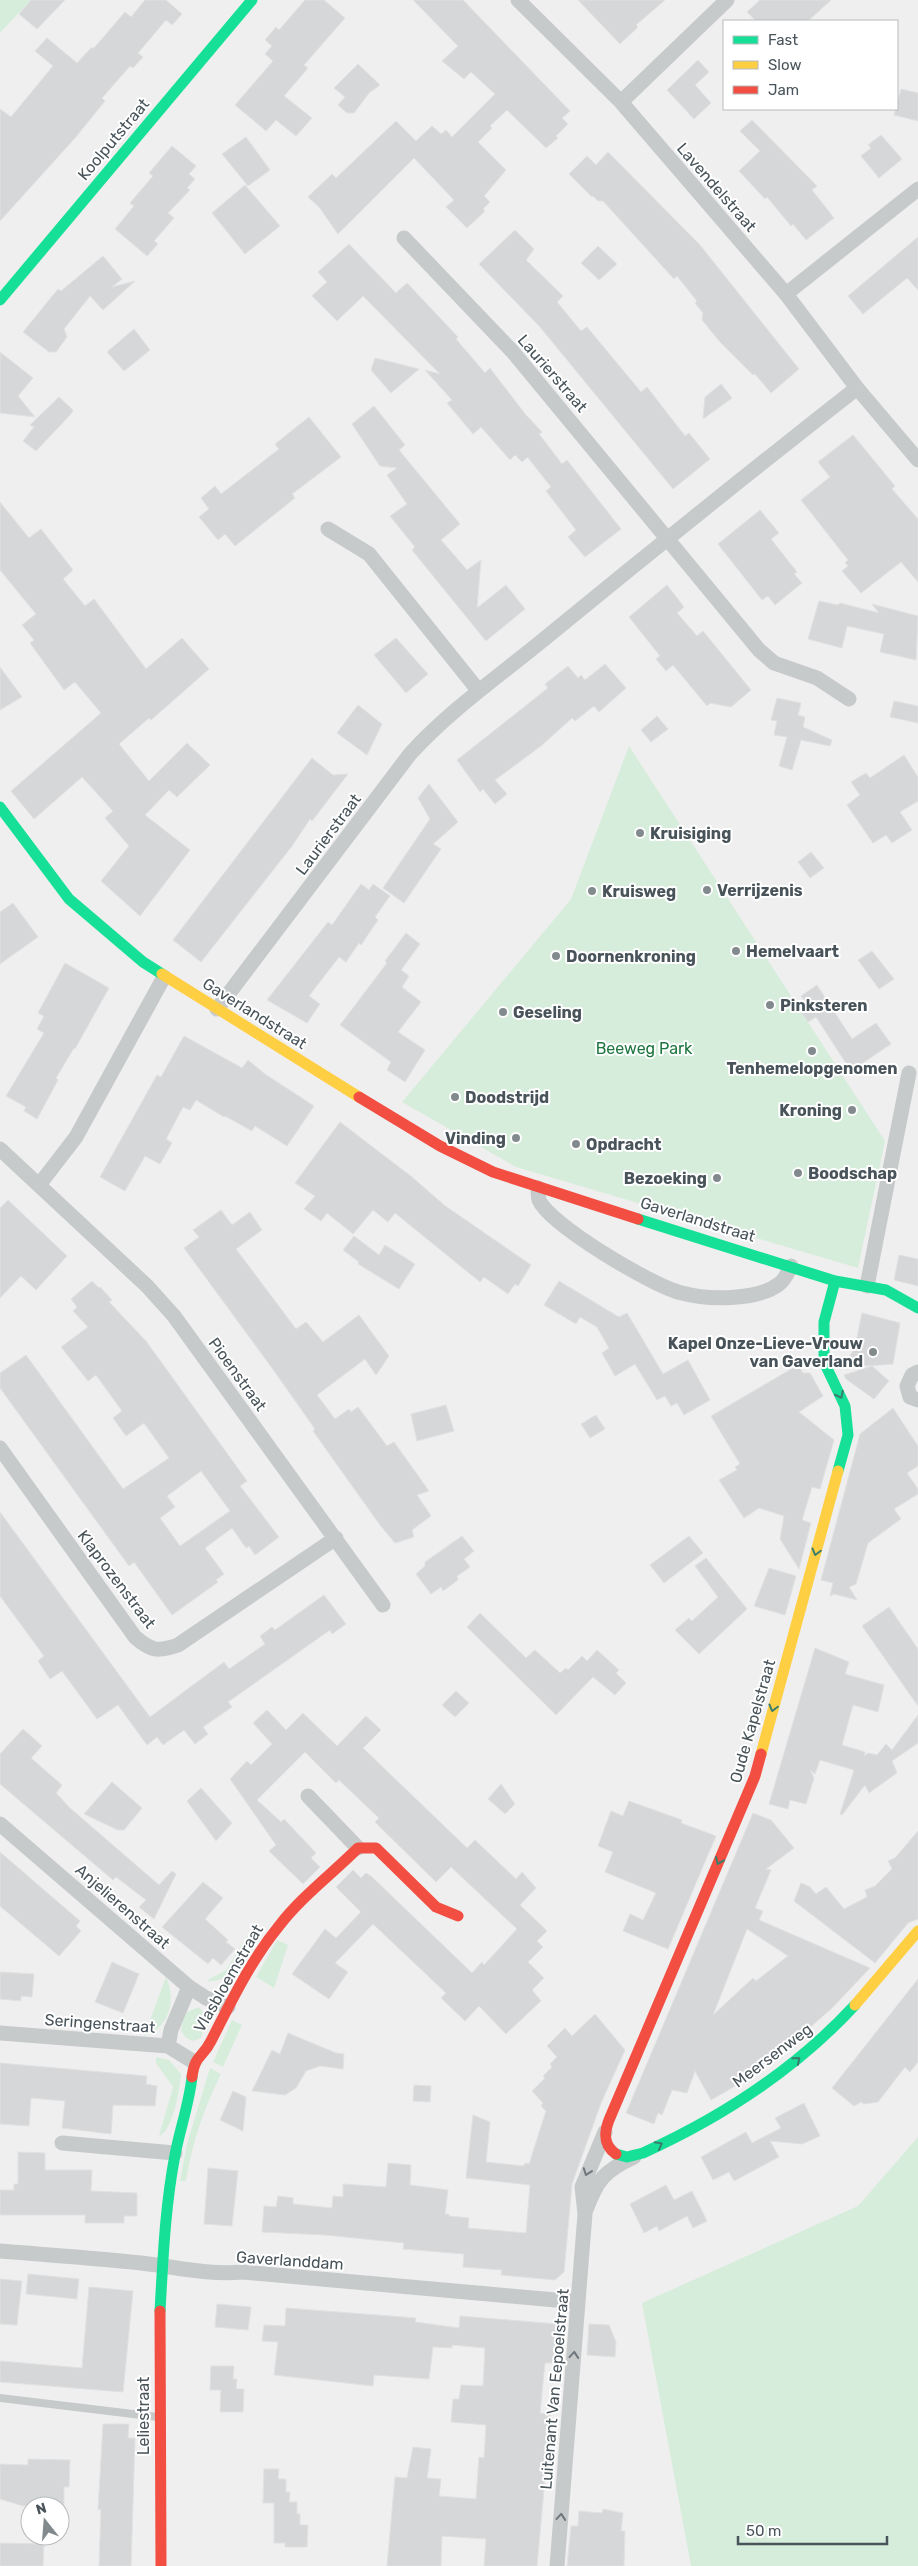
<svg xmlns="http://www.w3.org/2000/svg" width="918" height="2566" viewBox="0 0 918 2566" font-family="Rubik,sans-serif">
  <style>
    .green { fill: #d6eddc }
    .building { fill: #d6d7d8; stroke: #e1e1e2; fill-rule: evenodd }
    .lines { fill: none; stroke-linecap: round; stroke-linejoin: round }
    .lane { stroke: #c7cacb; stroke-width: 8 }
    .street { stroke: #c7cacb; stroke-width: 15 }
    .fast { stroke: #16e098; stroke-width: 11 }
    .slow { stroke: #ffcf43; stroke-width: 11 }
    .jam { stroke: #f24e42; stroke-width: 11 }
    .oneway { stroke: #397e6d }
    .oneway2 { stroke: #6e777c }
    .poi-dot { fill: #838a8e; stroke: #fff; stroke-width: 2 }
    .labels { text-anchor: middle; stroke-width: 4; stroke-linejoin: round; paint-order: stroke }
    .street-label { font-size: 16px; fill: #48545a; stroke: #fff }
    .poi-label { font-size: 16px; font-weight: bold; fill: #48545a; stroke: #fff; text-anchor: start }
    .park-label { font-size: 16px; fill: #1f7640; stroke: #fff }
  </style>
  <rect width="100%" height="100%" fill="#f0efef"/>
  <path class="green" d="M0,0H31L0,33Z
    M629,746L885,1141L858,1268L516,1167L402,1102L571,899Z
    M254,1925L256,1935C244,1953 232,1985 206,1981L226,1970Z
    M277,1940L288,1945L274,1988L256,1977Z
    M166,1977C177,2000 169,2028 144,2036Z
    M199,2007L207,2018L201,2038L193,2041L186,2038L181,2031L183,2021L187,2012Z
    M232,2020L242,2025L223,2067L213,2062Z
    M156,2057L169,2060L181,2074C180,2088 173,2131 159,2136L173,2087L156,2063Z
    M210,2068L221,2074C203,2111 193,2140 186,2181H180L187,2144Z
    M918,2137V2566H691L642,2303L858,2206Z"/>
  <path class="building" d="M31,0H65L37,29L19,14Z
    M145,0H166L182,14L172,25L166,20L138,53L143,57L133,68L130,66L102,98L105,101L75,138L0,221V109L11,117L53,66L35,51L47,38L77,63L91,48H94L125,12L131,17Z
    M305,0H324L345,18L304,65L308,68L284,96L312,118L296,136L276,120L266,131L235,105L273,61L265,54L272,46L265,40L276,27L279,30Z
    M413,0H463L570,111L562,118L568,124L556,136L558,138L546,148L507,110L490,126L492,128L478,142L506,170L484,196L490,202L483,209L485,211L467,228L446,207L454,200L414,158L338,234L319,207L308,197L332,174L336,178L396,121L416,141L432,126L441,134L446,130L452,137L495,94L471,72L464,79L442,61L458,46Z
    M578,0H665L636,25L638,27L620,44Z
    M760,0H831L808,21H756L747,12Z
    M698,60L709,72L695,85L711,103L694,119L667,90Z
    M358,64L380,85L369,93L354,113H347L338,105L345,97L334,88Z
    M901,89L918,93V121L894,115Z
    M752,120L817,186L812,190L834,218L806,240L793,224L791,226L767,197L765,199L739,171L760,151L740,131Z
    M881,135L902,159L879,178L861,156L871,148L868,145Z
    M246,137L270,170L248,186L222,154Z
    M172,146L196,166L189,174L195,179L187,188L190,190L168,213L174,218L154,241L158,244L147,256L115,229L134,206L130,203L153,176L149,173Z
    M608,152L700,245L799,369L771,393L755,374L753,375L720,342L702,320L703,313L695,303L697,301L677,276L674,279L603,201H598L593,196L592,197L569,174L587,156L596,165Z
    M245,185L280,226L245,254L212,213Z
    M515,230L534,249L526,260L563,296L557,302L581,331L587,327L641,392L647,387L685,436L689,433L710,459L673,489L540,327L479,264Z
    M918,237V290L907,278L863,314L848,296Z
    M349,244L396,293L407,283L458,337L456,339L485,373L490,368L526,415L542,432L539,434L562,464L567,460L621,529L585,557L568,537L576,530L546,491L551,487L529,459L528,457L522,462L515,455L510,460L481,427L473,434L447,403L452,400L425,370L440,374L363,296L337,321L312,296L327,282L318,272Z
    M598,246L617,264L599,280L581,263Z
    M103,256L122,279L112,287L135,281L103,310L90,296L64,329L67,337L56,352H49L23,332L58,289L61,291Z
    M134,329L150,350L124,371L107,352Z
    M0,352L33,378L18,396L35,417L0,413Z
    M375,358L419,369L391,393L371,370Z
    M721,384L732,398L703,419L705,397Z
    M59,397L73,410L71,414L36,451L23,441L34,427L30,425Z
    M374,406L405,445L399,450L460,524L441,540L467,570L481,560L477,608L506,585L525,609L486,641L412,550L415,547L390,516L407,504L387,475L397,468L380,466L352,424Z
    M309,417L341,457L292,494L295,498L235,546L225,534L218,540L199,517L209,509L201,498L215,486L221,494L279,449L275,444Z
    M853,435L895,486L892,489L918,519V582L901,562L861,593L842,571L848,566L845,563L848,560L801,500L830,477L818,462Z
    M0,502L29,538L41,529L73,570L63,579L85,606L94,599L146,669L182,638L209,669L151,720L149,718L119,744L149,781L187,743L210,765L177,797L169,790L145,815L190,850L140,916L101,881L129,846L105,818L113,811L82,777L34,819L11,791L101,713L75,682L64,690L30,643L34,640L22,625L36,614L0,570Z
    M760,510L779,533L771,539L797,572L794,574L802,583L775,605L768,596L762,600L718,544Z
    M667,585L684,607L677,613L697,636L703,631L751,690L731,707L710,703L707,706L673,665L666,671L656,659L660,656L629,617Z
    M819,601L838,605L840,603L879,613L872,604L918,616L916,660L880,652L884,634L847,626L842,648L808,639Z
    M396,638L428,674L406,693L374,655Z
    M605,664L626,688L599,712L594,706L575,721L572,718L541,746L495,780L507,794L495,804L483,789L480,792L457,760L548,688L545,684L568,666L578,678L581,675L585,680Z
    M0,667L22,697L0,710Z
    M777,698L801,703L798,715L805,717L803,727L832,740L830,746L801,740L792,770L779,766L787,737L774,735L777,721L771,720Z
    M894,701L918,706V723L890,717Z
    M358,705L382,724L367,755L337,733Z
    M657,716L668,729L651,742L641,730Z
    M904,755L918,777V801L900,812L912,830L892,843L886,835L873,843L847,805L860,795L851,782L866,773L870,778Z
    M312,758L333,775L348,774L312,821L310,819L292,846L201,962L173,940Z
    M429,784L458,822L433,844L441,849L404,903L383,888L430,819L418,798Z
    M811,852L824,868L810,878L798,862Z
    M361,884L369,890L373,884L390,896L375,917L378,920L361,945L359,943L346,962L339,957L309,996L320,1004L307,1023L267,1000L328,922L332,925Z
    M13,903L38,937L0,964V912Z
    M406,933L420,944L401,970L409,976L402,987L421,1002L398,1032L425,1050L405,1082L387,1070L391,1062L340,1025L387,963L385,961Z
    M872,951L894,979L879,989L858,960Z
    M65,963L109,988L75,1049L74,1048L56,1078L58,1080L37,1119L24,1111L26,1107L6,1096L44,1033L37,1029L44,1016L38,1013Z
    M817,985L852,1039L876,1023L891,1044L851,1071L816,1017L808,1022L799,1009L807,1004L801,996Z
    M184,1036L242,1068L248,1060L265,1074L314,1106L287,1146L255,1126L252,1131L225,1116L224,1117L196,1100L190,1110L183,1107L166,1139L172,1143L160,1164L145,1156L125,1191L100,1177L157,1075L161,1077Z
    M340,1122L412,1177L444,1205L531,1265L518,1286L515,1284L508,1294L484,1277L480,1282L395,1213L388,1222L373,1210L353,1234L327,1213L321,1221L304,1209L315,1196L295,1183Z
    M8,1200L67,1256L36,1290L21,1276L0,1298V1208Z
    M221,1210L232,1225L250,1212L262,1230L236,1249L296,1329L306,1322L323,1342L359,1315L389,1356L376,1375L365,1359L317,1395L335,1419L349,1409L351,1412L358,1407L387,1446L394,1442L429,1491L417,1495L431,1516L412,1530L414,1537L395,1543L380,1525L313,1431L315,1429L272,1368L184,1248L199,1237L193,1230Z
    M354,1236L379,1255L385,1245L415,1264L399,1289L358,1264L359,1262L343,1250Z
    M899,1255L918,1259V1286L894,1280Z
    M92,1281L99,1288L100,1287L112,1300L109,1302L146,1341L247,1481L240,1486L279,1537L255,1555L249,1546L246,1548L232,1528L205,1548L224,1574L216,1580L218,1582L172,1615L134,1562L129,1566L0,1388V1373L26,1355L123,1489L169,1458L144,1423L126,1436L113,1418L122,1411L96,1375L88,1381L61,1347L88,1327L73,1311L77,1307L71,1299ZM201,1471L230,1511L180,1546L160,1518L175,1507L167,1496Z
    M559,1281L619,1317L627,1313L663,1374L688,1360L710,1400L684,1415L677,1403L671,1406L665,1396L657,1400L635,1364L615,1376L602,1353L609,1348L597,1327L580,1317L576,1324L544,1305Z
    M862,1313L900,1323L893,1364L866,1366L850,1356L855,1347Z
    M798,1365L803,1373H810L823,1396L799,1412L834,1440L820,1489L812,1487L802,1520L811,1523L799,1569L780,1539L784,1516L759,1508L744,1518L719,1480L737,1470L735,1467L740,1464L711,1416Z
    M872,1366L889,1381L874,1399L846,1379L844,1375Z
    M446,1405L454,1431L417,1441L411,1414Z
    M893,1408L918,1446V1466L907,1473L918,1489V1494L894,1509L901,1519L868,1543L856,1584L849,1587L857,1600L834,1594L830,1596L833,1583L821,1580L860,1434Z
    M596,1415L605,1429L590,1438L581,1424Z
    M0,1512L150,1717L224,1662L229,1669L265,1644L260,1636L272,1627L275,1630L324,1595L346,1624L332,1634L330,1630L228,1702L232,1707L203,1727L208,1734L195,1744L184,1730L163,1745L157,1737L147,1745L118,1705L97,1719L62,1671L50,1679L38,1661L44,1656L0,1596Z
    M462,1536L474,1551L464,1559L470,1567L457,1576L458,1580L443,1591L441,1587L431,1594L416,1574L425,1566V1562Z
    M689,1536L703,1553L664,1583L650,1565Z
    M706,1558L747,1609L699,1654L675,1630L689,1618L692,1621L718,1597L695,1566Z
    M769,1568L796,1576L785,1615L754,1606Z
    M889,1607L918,1649V1706L862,1626Z
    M480,1613L526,1658L535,1650L560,1673L566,1668L568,1670L582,1656L587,1661L597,1650L619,1670L616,1673L626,1683L615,1695L593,1677L556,1715L467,1627Z
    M815,1648L849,1662L845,1674L884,1685L878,1712L853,1705L842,1745L865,1752L864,1756L868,1753L877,1755L886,1744L892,1750L918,1715V1743L892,1761L897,1773L869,1793L865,1785L842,1815L840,1814L854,1770L820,1760L815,1774L810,1770L814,1778L806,1804L790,1800L788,1809L769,1804Z
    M456,1691L469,1703L455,1717L442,1705Z
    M267,1710L286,1730L303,1713L337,1746L366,1716L381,1730L363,1748L467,1848L475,1840L516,1879L522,1872L536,1888L520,1905L547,1931L537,1941L543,1947L528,1962L544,1978L532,1990L541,2001L506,2034L479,2006L465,2021L441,1998L446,1993L373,1924L335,1963L348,1972L329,1999L292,1974L325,1929L336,1938L361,1912L336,1887L353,1870L361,1878L366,1873L372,1877L472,1973L482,1962L484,1965L517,1929L451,1867L436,1882L375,1822L379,1818L339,1780L336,1783L305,1752L257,1800L281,1822L284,1819L316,1853L311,1858L320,1867L303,1884L269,1851L276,1845L230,1779L247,1761L251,1765L272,1744L253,1723Z
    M23,1729L42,1746L31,1758L62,1785L56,1793L70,1808L159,1885L172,1871L176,1874L154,1919L139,1907L146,1900L116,1877L113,1880L0,1784V1754Z
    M112,1782L142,1808L124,1830H118L84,1814Z
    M501,1784L515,1804L505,1814L488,1799Z
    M201,1788L232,1823L216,1841L187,1801Z
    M629,1801L682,1820L681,1823L716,1836L668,1949L623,1931L630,1914L643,1920L656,1893L605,1872L613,1852L598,1846L611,1811L623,1816Z
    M753,1813L771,1820L794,1848L766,1869L771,1870L755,1908L763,1911L759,1920L870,1968L832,2008L761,2071L711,2100L695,2071L687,2093L672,2090L662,2115L658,2113L654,2124L626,2113ZM747,1929L788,1956L756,1981L753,1978L713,2015Z
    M918,1831V1919L908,1923L875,1963L794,1901L801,1883L810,1887L816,1894L826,1887L844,1909L867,1897L865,1890L875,1886L892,1869L888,1861L895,1858Z
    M0,1852L80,1921L76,1926L81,1931L59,1956L0,1906Z
    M203,1882L223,1898L205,1919L228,1940L226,1942L235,1949L221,1965L213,1958L208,1964L162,1927Z
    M112,1962L139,1974L123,2013L95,2002Z
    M0,1972L34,1974L32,1997L21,1996V2001L0,1999Z
    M918,1979V2062L910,2072L905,2067L878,2102L864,2104L861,2102L854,2106L832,2088Z
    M595,2014L625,2050L601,2103L572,2184L564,2272L555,2280L501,2275L502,2270L463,2267L464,2254L403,2249L404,2243L325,2235L262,2232L264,2206L276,2207L278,2196L293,2198V2204L332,2208L333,2196L343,2197V2184L386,2187L388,2163L411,2165L410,2185L448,2190L445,2214H449V2216L469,2218L468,2228L526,2233L530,2185L466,2178L473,2115L490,2122L486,2162L524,2166L525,2163L529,2164L546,2111L541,2106L543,2103L532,2091L545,2078L543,2076L552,2067L550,2064L557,2057L547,2046L565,2028L572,2036Z
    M288,2033L336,2053L344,2054L343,2069L320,2066L306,2071L296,2088L285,2095L252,2091L272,2050L280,2054Z
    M0,2063L147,2076L146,2084L157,2086L155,2106L113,2105L111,2134L62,2128L65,2101L31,2098L29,2126L0,2124Z
    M414,2085L431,2086L430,2102L413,2101Z
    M233,2091L246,2097L243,2131L220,2120Z
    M804,2103L820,2136L802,2144L770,2141L779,2157L734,2181L729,2172L713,2180L701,2157L746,2132L752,2143L781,2128L775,2118Z
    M18,2152L45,2153V2170H92L91,2191L137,2193V2216H124V2223H85V2215H0V2190H14V2184H18Z
    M208,2168L238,2171L232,2226L204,2224Z
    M666,2185L674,2200L692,2191L707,2221L693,2228L687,2216L659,2231L657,2226L644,2233L630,2204Z
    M28,2274L79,2279L77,2299L26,2294Z
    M0,2279L22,2281L17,2325L0,2324Z
    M89,2287L133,2291L123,2392L0,2382V2361L82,2368Z
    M217,2304L251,2307L248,2330L215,2327Z
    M286,2308L416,2318L415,2322L459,2328L460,2316L559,2324L556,2363H545L540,2413L551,2414L537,2566H484L486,2539L442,2536L441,2566H387L395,2477L407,2478L413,2447L431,2449L427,2478L441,2479L439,2496L476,2499L479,2457L484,2458L486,2425L451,2422L453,2399H459L461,2385L483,2386L485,2348L452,2345V2348L433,2347L429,2379L374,2375L373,2386L274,2375L278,2342L262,2341L264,2325L285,2326Z
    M589,2324L609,2325L616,2342L615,2357L587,2355Z
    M211,2366H234L233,2379H237L236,2389H244L243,2412H220L221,2390H210Z
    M103,2424H129L128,2438H135L131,2566H99L101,2509L98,2510Z
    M28,2459L70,2460L69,2487H64V2506H23L0,2499V2464L28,2465Z
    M264,2469H279L278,2479H286V2492H290L289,2502H297V2514H300V2525H308L307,2547H285V2543H274V2503H263Z
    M603,2509L623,2513L621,2531H625L624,2566H567L571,2526H578L579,2511L602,2513Z
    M0,2543L44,2544L43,2566H0Z"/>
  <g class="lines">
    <path class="lane" d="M0,2398L158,2417"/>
    <path class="street" d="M518,0L621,102L786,294L857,388L918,460
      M621,102L727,0
      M404,238L513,352L759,650L774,663L817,678L849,699
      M786,294L918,189
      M328,529L369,554L478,690
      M217,1009L410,754C453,707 505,672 554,631C654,549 755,468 857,388
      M0,1149L147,1286L174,1316L383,1605
      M39,1185L76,1137L164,977
      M538,1188C538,1191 538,1196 539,1200C550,1225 654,1287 682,1293C707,1300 757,1301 779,1284C785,1280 788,1272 791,1266
      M867,1286L909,1073
      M918,1372L912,1375L907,1386L910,1397L918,1400
      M0,1448L135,1637C151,1651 158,1652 178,1645L336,1538
      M308,1796L358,1848
      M0,1824L189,1987L206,1998L228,2007
      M0,2033L168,2046L194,2062
      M168,2046L171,2030L189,1987
      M62,2143L175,2153
      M586,2210C597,2180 604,2171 634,2157
      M0,2251C47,2255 94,2258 141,2263C176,2267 208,2275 243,2272L578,2302
      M557,2566L585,2214L582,2187L605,2132"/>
    <path class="fast" d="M0,300L252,0
      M0,807L69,899L143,962L162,974
      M638,1219L835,1281L886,1290L918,1308
      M835,1281L824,1322V1362L845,1406L848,1435L838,1471
      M616,2154L627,2157L643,2153C722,2117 796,2069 855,2005
      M160,2311C163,2259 165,2207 175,2155C180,2129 189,2104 192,2077"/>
    <path class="slow" d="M162,974L359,1097
      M761,1754L838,1471
      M855,2005L918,1931"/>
    <path class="jam" d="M359,1097L440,1146L493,1172L638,1219
      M192,2077C195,2054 202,2059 211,2041C231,2002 251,1960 279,1926C300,1898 333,1873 358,1848H376L436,1907L458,1916
      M616,2154C603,2145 604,2133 609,2120L755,1776L761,1754
      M160,2311L161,2566"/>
  </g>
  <defs><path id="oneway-chevron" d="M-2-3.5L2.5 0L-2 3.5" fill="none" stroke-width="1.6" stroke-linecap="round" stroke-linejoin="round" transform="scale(1.25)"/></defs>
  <g class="oneway">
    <use href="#oneway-chevron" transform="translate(840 1395) rotate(63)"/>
    <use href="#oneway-chevron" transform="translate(816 1552) rotate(105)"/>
    <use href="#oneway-chevron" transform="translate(773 1708) rotate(105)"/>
    <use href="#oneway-chevron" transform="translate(719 1861) rotate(113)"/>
    <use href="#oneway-chevron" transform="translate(797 2060) rotate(-39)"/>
    <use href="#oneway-chevron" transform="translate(659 2145) rotate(-28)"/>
  </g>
  <g class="oneway2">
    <use href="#oneway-chevron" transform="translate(587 2172) rotate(110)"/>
    <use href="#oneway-chevron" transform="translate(574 2355) rotate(-85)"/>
    <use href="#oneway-chevron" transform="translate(561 2517) rotate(-85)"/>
  </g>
  <g class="poi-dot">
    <circle cx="640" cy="833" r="5"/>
    <circle cx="707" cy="890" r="5"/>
    <circle cx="592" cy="891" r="5"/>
    <circle cx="736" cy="951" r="5"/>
    <circle cx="556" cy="956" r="5"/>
    <circle cx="770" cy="1005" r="5"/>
    <circle cx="503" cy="1012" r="5"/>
    <circle cx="812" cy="1051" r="5"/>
    <circle cx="455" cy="1097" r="5"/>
    <circle cx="852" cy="1110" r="5"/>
    <circle cx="516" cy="1138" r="5"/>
    <circle cx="576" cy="1144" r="5"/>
    <circle cx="798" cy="1173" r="5"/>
    <circle cx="717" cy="1178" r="5"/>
    <circle cx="873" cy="1352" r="5"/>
  </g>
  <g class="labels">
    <g class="street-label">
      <text transform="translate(113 139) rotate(-50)" y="6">Koolputstraat</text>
      <text transform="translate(717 187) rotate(49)" y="6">Lavendelstraat</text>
      <text transform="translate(553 373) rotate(49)" y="6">Laurierstraat</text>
      <text transform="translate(328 834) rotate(-53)" y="6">Laurierstraat</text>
      <text transform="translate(255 1013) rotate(32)" y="6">Gaverlandstraat</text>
      <text transform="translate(698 1219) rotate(17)" y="6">Gaverlandstraat</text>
      <text transform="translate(238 1374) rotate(54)" y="6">Pioenstraat</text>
      <text transform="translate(117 1579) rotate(53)" y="6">Klaprozenstraat</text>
      <text transform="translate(752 1721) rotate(-74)" y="6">Oude Kapelstraat</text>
      <text transform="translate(123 1906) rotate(41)" y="6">Anjelierenstraat</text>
      <text transform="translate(228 1978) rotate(-60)" y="6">Vlasbloemstraat</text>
      <text transform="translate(100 2023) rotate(4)" y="6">Seringenstraat</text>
      <text transform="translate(772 2055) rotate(-37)" y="6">Meersenweg</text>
      <text transform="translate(290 2260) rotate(4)" y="6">Gaverlanddam</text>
      <text transform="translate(554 2389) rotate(-85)" y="6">Luitenant Van Eepoelstraat</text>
      <text transform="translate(143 2416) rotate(-90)" y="6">Leliestraat</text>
    </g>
    <g class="poi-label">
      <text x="650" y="839">Kruisiging</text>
      <text x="717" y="896">Verrijzenis</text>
      <text x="602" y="897">Kruisweg</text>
      <text x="746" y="957">Hemelvaart</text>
      <text x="566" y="962">Doornenkroning</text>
      <text x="780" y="1011">Pinksteren</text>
      <text x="513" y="1018">Geseling</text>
      <text x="812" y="1074" text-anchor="middle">Tenhemelopgenomen</text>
      <text x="465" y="1103">Doodstrijd</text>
      <text x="842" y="1116" text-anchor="end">Kroning</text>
      <text x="506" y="1144" text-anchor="end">Vinding</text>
      <text x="586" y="1150">Opdracht</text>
      <text x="808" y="1179">Boodschap</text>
      <text x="707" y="1184" text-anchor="end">Bezoeking</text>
      <text x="863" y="1349" text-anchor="end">Kapel Onze-Lieve-Vrouw<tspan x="863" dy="18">van Gaverland</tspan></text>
    </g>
    <g class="park-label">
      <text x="644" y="1054">Beeweg Park</text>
    </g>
  </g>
  <rect x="723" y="20" width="175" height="90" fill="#ffffff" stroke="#b6bbbd"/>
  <rect x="733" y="36" width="25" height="8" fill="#16e098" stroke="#b6bbbd"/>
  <text x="768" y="45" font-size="15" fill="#48545a">Fast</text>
  <rect x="733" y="61" width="25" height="8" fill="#ffcf43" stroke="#b6bbbd"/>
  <text x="768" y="70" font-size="15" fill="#48545a">Slow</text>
  <rect x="733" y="86" width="25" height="8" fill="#f24e42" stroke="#b6bbbd"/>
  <text x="768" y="95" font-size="15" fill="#48545a">Jam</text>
  <g transform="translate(45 2521) rotate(343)"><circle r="24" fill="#ffffff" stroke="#b6bbbd"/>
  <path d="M0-4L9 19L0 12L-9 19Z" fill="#838a8e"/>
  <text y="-8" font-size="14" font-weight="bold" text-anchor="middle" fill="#48545a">N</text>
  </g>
  <path d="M738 2536v8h149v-8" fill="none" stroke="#48545a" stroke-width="2.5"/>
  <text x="746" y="2536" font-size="15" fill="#48545a" stroke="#ffffff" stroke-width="4" paint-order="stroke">50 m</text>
</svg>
